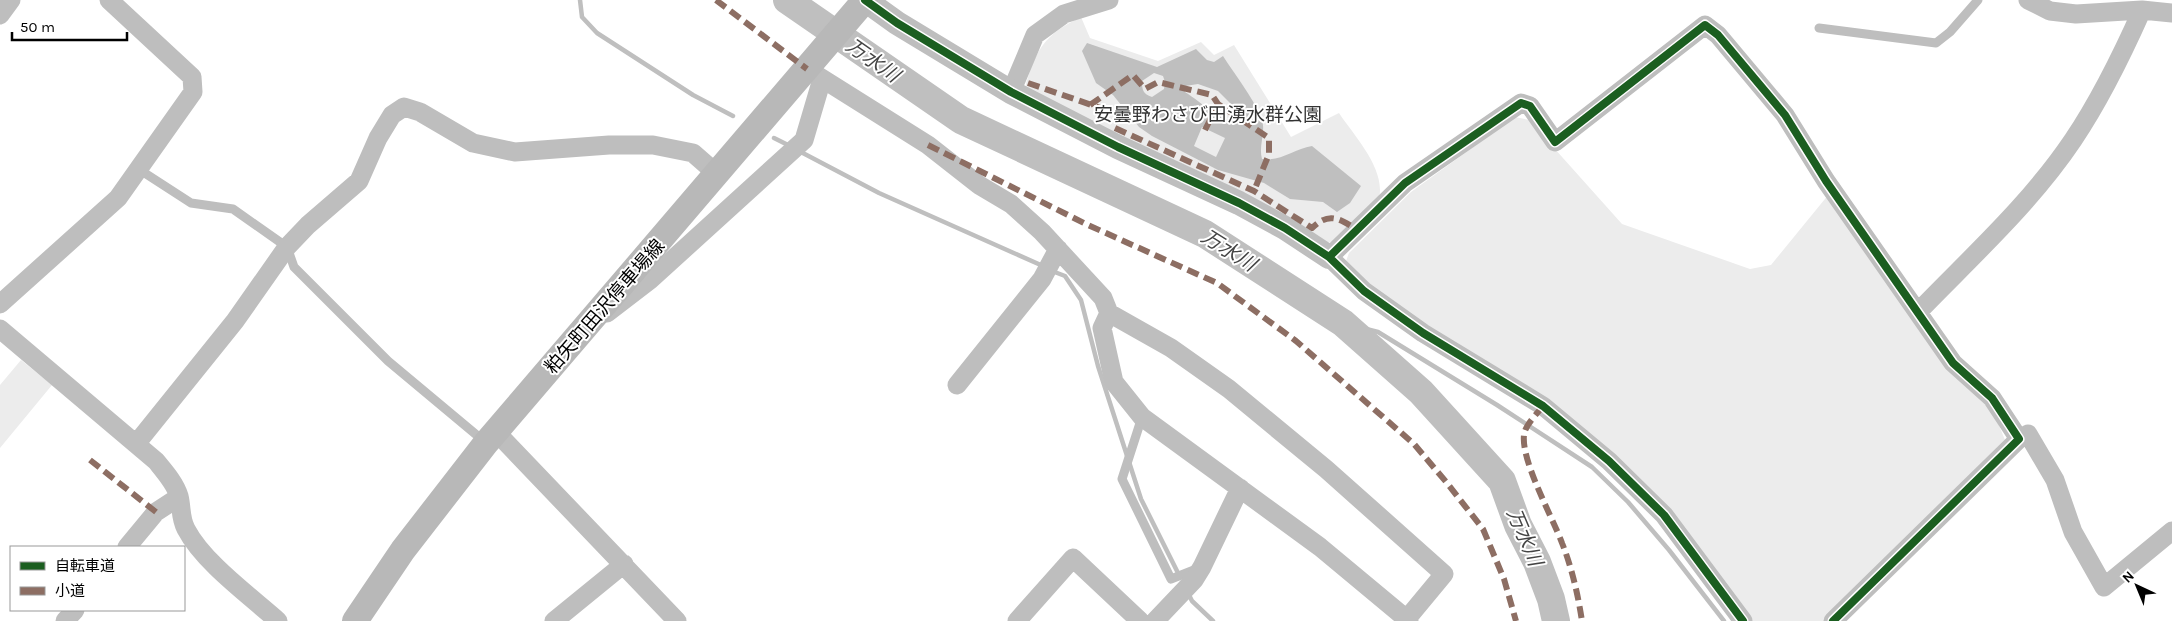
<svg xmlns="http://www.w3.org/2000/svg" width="2172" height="621" viewBox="0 0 2172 621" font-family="Karla,'Noto Sans JP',sans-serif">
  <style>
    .green { fill: #ececec }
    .water { fill: #bfbfbf; fill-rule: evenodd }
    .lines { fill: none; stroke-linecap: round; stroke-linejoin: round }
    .stream { stroke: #bfbfbf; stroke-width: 4.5 }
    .river { stroke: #bfbfbf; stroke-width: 28 }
    .service { stroke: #bebebe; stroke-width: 9 }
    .minor { stroke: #bebebe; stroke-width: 19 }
    .tertiary { stroke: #bebebe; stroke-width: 24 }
    .secondary { stroke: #b8b8b8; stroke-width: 26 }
    .quiet { stroke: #8d6e63; stroke-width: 6; stroke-dasharray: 12 6; stroke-linecap: butt }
    .cycleway-casing { stroke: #fff; stroke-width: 11 }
    .cycleway { stroke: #1b5e20; stroke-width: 8 }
    .labels { text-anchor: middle; stroke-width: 4; stroke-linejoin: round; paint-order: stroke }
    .park-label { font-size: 19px; fill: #333; stroke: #fff }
    .street-label { font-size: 19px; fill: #000; stroke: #fff }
    .water-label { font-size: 20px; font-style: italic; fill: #444; stroke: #fff }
  </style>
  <rect width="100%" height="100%" fill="#fff"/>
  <path class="green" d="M1081,17L1090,38L1158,61L1201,42L1214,55L1234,45L1291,137L1339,113C1355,137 1386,169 1379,199L1334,242L1322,243L1025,89C1034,51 1045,34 1081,17Z
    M1515,117L1529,120L1622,224L1750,269L1771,265L1829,194L1992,408L2007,445L1824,621H1752L1667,512L1416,319L1375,290L1346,261L1349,253L1411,192Z
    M21,360L52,385L0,448V385Z"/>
  <path class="water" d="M1087,43L1157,67L1196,49L1207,60L1214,62L1223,56C1235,75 1252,96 1261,117C1267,131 1258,145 1262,159C1280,162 1294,149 1312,146L1361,186L1350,203L1337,212L1323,202L1290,199L1264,183L1218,170L1152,136L1139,127L1113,95L1096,83L1082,51ZM1154,73L1163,76L1165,82L1164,89L1152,97C1143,94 1142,90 1142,81ZM1198,84L1218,91L1243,116L1241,123C1218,120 1204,104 1185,92V86ZM1202,127L1225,138L1216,157L1194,146Z"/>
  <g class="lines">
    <path class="stream" d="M580,0L582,17L597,33L693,95L733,116
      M774,138L790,146
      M799,151L879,193L1043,266
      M1052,271L1065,276L1081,300L1098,366L1141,499L1180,577
      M1343,323L1378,332L1497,405L1592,467L1628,502L1669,550L1724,621
      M1188,593L1192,601L1213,621"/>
    <path class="river" d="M787,0L961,120L1205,234L1343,323L1421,392L1502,481L1518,525L1537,562L1551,599L1556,621"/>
    <path class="service" d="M1819,28L1936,43L1950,32L1978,0
      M140,170L191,203L233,209L287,247L294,267L388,361L485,442
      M1142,417L1122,479L1171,579L1199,568"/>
    <path class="minor" d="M2028,0L2050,11L2076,14L2142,10L2172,13
      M0,15L11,0
      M807,69L928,145L979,185L1011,204L1042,232L1103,298L1109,313L1171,348L1229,389L1326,469L1444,574L1405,621
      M1011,92L1035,35L1064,14L1109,0
      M0,304L118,198L193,92L192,77L109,0
      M1918,312C1971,257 2030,204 2073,140C2100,100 2122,55 2142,10
      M607,313L650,280L804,140L822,79
      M1109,313L1102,328L1114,382L1142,417L1320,547L1409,621
      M0,329L156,461C165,472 175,483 179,496C182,508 180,518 186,529C203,562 250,596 278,621
      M957,385L1042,279L1058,249
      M496,432L677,621
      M2019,439L2028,434L2055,480L2073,532L2104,587L2172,531
      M136,444L235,321L287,247L308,225L359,181L378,138L392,115L404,107L420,112L473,143L515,152L609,145H653L693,153L717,174
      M127,547L156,512L179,497
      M65,621L75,610
      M554,621L624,564
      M1017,621L1073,558L1140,621
      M1155,621L1194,580L1202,567L1240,488
      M1743,621L1664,515L1609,461L1543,406L1423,333L1364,291L1329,257L1405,183L1521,103L1530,106L1555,142L1705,25L1718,35L1785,115L1826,181L1953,363L1992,398L2019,439L1833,621"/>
    <path class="tertiary" d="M865,0L897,23L1011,92L1118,147L1239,203L1285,228L1329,257"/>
    <path class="secondary" d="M355,621L403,550L486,443L865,0"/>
    <path class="quiet" d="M716,0L807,69
      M1028,83L1109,111
      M1090,105L1133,75L1145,89L1158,82L1212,95L1218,104L1269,138V154L1254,191
      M1115,128L1254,191L1312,228C1330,211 1339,219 1358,230
      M1205,130L1218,104
      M928,145L1088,225L1217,283L1296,341L1414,444L1447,483L1483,529L1504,579L1516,621
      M1543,406C1537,414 1525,425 1524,435C1521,461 1552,516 1562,543C1572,568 1578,595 1582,621
      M90,460L156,512"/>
    <defs>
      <path id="cycleway" d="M865,0L897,23L1011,92L1118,147L1239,203L1285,228L1329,257L1364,291L1423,333L1543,406L1609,461L1664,515L1743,621
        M1329,257L1405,183L1521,103L1530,106L1555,142L1705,25L1718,35L1785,115L1826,181L1953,363L1992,398L2019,439L1833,621"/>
    </defs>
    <use href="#cycleway" class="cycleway-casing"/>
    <use href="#cycleway" class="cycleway"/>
  </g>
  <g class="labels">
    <g class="park-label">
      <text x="1208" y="121">安曇野わさび田湧水群公園</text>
    </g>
    <g class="street-label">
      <text transform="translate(604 306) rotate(-49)" y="7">粕矢町田沢停車場線</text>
    </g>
    <g class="water-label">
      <text transform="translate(873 60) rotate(35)" y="7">万水川</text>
      <text transform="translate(1229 250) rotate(32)" y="7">万水川</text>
      <text transform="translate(1525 537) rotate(67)" y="7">万水川</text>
    </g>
  </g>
  <rect x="10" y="546" width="175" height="65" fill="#ffffff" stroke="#999999"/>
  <rect x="20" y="562" width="25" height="8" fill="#1b5e20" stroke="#999999"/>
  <text x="55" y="571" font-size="15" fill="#000000">自転車道</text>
  <rect x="20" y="587" width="25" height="8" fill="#8d6e63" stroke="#999999"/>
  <text x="55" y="596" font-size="15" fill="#000000">小道</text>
  <g transform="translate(2137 586) rotate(316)" stroke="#ffffff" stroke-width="4" paint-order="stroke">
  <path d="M0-4L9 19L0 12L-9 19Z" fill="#000000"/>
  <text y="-8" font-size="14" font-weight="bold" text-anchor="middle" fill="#000000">N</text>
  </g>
  <path d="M12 32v8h115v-8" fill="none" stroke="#000000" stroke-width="2.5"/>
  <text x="20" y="32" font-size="15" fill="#000000" stroke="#ffffff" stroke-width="4" paint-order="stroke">50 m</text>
</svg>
